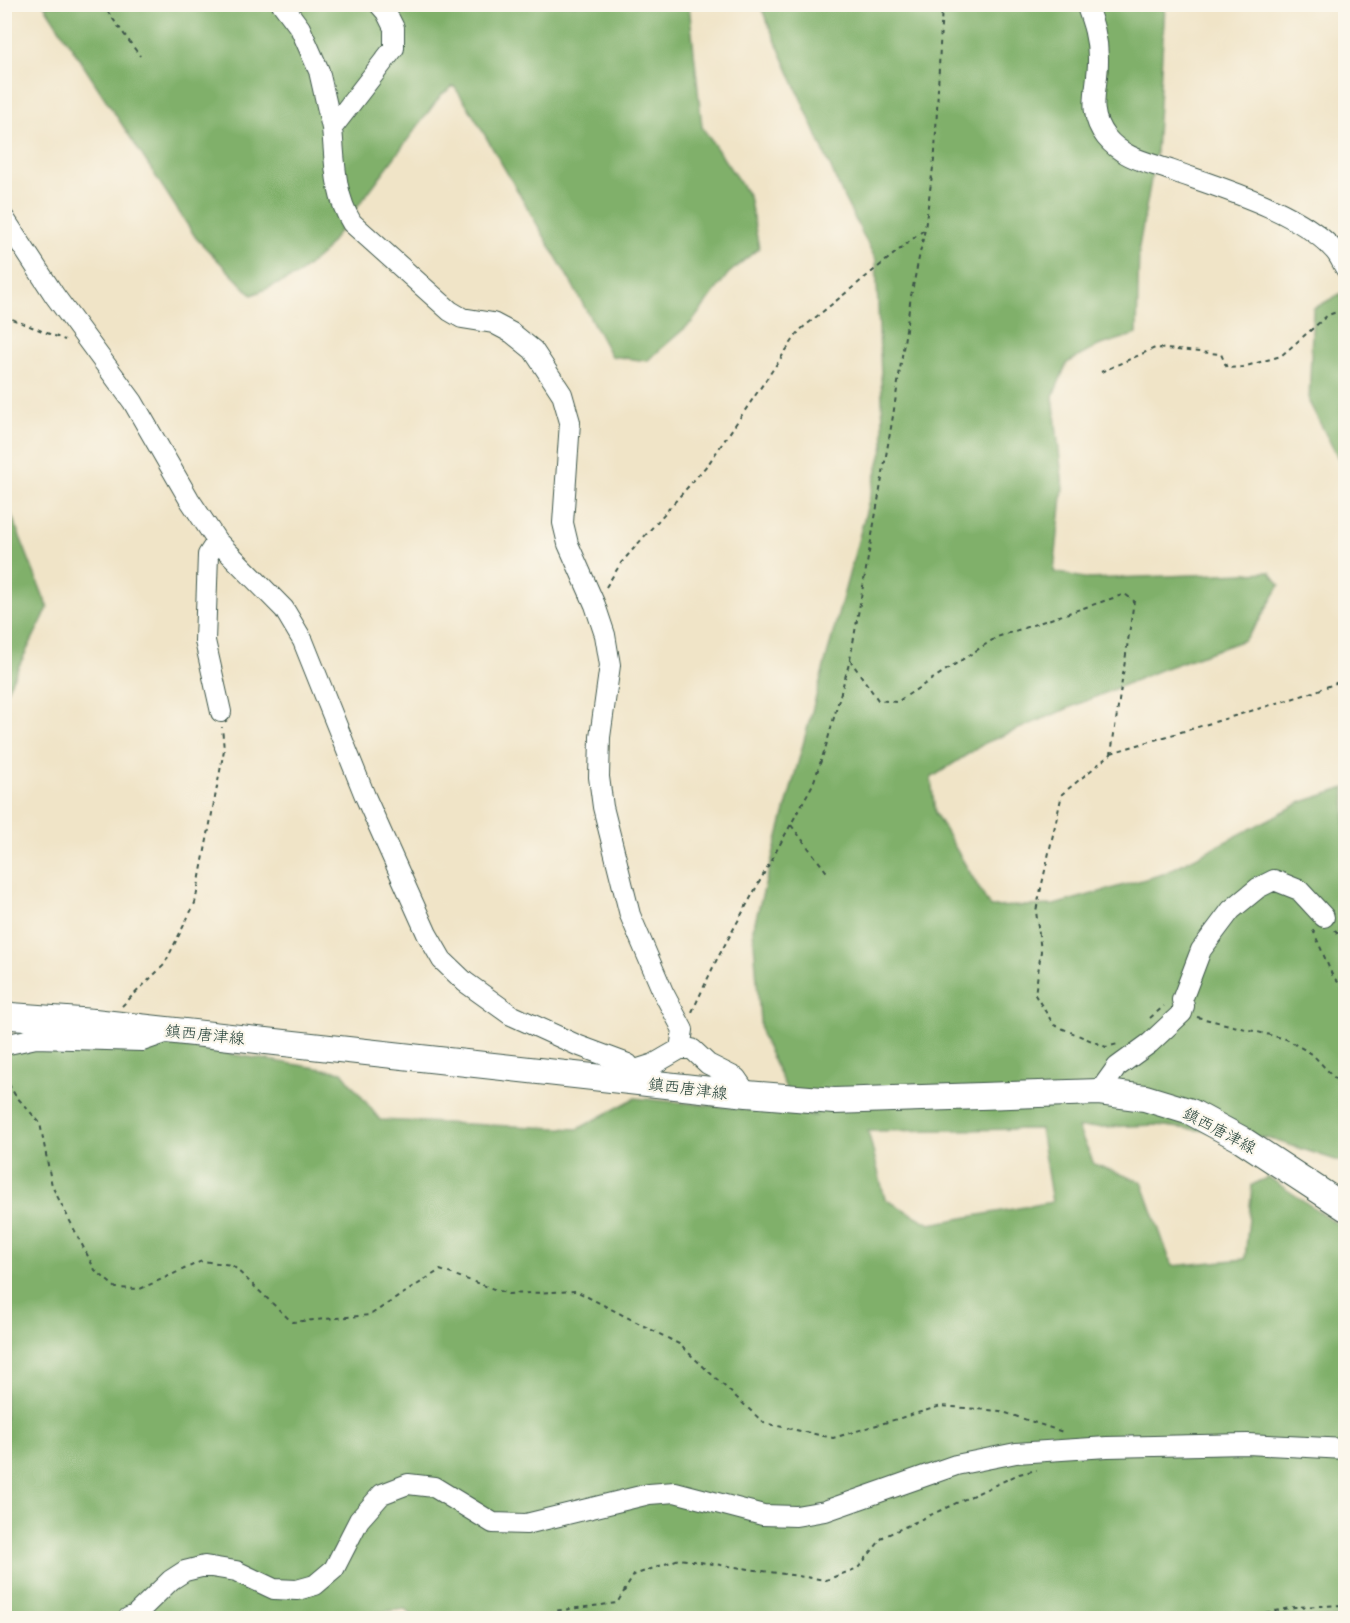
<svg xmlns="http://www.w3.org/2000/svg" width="1350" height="1623" viewBox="0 0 1350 1623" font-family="Delius,'Klee One',sans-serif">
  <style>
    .forest { fill: #80b06a; stroke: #50764f; stroke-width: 1.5; fill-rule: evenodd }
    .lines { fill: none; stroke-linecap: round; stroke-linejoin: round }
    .minor-casing { stroke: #3e564a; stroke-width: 22 }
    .major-casing { stroke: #3e564a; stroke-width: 28 }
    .path { stroke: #3e564a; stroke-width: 2; stroke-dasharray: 4.5 4.5; stroke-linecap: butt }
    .minor { stroke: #fff; stroke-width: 20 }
    .major { stroke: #fff; stroke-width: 26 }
    .labels { text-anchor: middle; stroke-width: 4.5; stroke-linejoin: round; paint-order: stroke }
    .street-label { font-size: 16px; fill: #1f3d34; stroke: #fbf7ec }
  </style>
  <rect width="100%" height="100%" fill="#fbf7ec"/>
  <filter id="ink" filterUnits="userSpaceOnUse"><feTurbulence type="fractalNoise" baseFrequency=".0167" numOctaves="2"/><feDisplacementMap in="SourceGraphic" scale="12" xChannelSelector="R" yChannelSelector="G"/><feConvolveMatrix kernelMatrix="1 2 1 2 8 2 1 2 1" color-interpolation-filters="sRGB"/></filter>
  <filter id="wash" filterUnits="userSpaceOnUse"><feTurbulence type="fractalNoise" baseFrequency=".008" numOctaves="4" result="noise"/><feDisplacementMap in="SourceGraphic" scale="24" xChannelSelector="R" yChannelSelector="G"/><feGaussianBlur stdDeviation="1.35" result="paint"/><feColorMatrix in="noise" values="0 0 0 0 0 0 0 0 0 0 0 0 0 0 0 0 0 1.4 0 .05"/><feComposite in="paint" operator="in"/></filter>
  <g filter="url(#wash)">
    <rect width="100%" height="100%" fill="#f0e4c7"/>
    <path class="forest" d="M44,5H689L702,127L749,196L759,248L728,274L692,322L647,361L611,356L572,284L472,113L454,86L441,95L323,253L296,276L252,295L196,238Z
      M760,5H1165L1156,152L1139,247L1137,334L1098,346L1067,363L1053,396L1063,487L1054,572L1089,579L1270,572L1280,585L1259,621L1244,640L1160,670L985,743L931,778L935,813L990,907L1054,905L1163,874L1302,802L1345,788L1346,1037L1341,1041L1340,1095L1345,1096V1163L1271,1139L1156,1125L1078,1128L1094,1164L1142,1182L1172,1266L1245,1259L1252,1185L1268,1177L1345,1229V1618H415L405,1609L376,1613L374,1618H5V1049L131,1038L342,1072L380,1120L578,1129L635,1098L817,1116L794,1106L761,1034L753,929L884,445L876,260L844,198ZM1040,1129L1052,1202L930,1224L885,1199L868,1131Z
      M1345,291V471L1309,402L1313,309Z
      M4,496L48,608L5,694H4Z"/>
  </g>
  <g filter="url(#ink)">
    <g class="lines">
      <defs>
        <path id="minor" d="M282,4L300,28L319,71L332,128
          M379,4L386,12L394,28V48L332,128C335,160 334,195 352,223L450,311L462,318L493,323L512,333L533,350L562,394L570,422L563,523L568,544L595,605L605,635L610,665L600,737L599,777L603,807L630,915L663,992L683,1030L680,1049
          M1086,4C1093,23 1098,38 1098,58C1099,87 1085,110 1106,137C1123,158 1146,162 1170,170C1220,188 1298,210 1334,250C1339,255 1342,263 1346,269
          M4,218L55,296L133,402L189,499L217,541L284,609L303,641L365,796L427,934L442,960L465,982L511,1015L577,1045L628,1064L632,1071
          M217,541L208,555L205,641L221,712
          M4,1045L36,1038L142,1041L168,1032
          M630,1081L632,1071L654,1064L680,1049H692L708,1064L736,1078L747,1094
          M1099,1092L1117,1067L1150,1043L1182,1013L1184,1006L1182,1000L1201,950L1231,910L1258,888L1274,880L1299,890L1324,917
          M128,1618L135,1615L171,1580L185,1571L205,1566L236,1571L274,1589L297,1590L315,1585L334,1569L359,1520L382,1494L408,1484L434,1487L493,1523L526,1524L649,1494L675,1492L763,1515L796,1516L825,1511L956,1465L1016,1453L1107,1447L1247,1444L1346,1449"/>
        <path id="major" d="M4,1018L11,1016L94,1022L747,1094L834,1101L1099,1092L1145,1098L1191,1112L1241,1139L1346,1208"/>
      </defs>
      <use href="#minor" class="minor-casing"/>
      <use href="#major" class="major-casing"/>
      <path class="path" d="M102,4L140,56
        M4,316L65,340
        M1101,372L1155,348L1221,354L1227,368L1243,367L1281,356L1328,315L1346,309
        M606,587L621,563L709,463L800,330L925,229
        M850,660L893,416L911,296L925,229L935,152L942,4
        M1111,753L1311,693L1346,679
        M791,825L829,875
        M1313,930L1333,977L1346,990
        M1335,930L1346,943
        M122,1006L164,965L195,903L224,750L222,727
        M692,1012L716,961L813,784L826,746L850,660L878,700L897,702L997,637L1125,594L1134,601L1111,754L1062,794L1036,911L1041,951L1035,995L1054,1025L1106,1047L1118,1044
        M1197,1017L1286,1039L1312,1054L1346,1090
        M1150,1018L1164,1006
        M4,1076L15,1095L40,1123L52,1186L95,1270L116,1288L140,1289L202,1261L232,1265L292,1322L370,1315L440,1270L508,1294L576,1291L679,1344L764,1423L833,1438L941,1406L1000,1411L1063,1432
        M541,1618L554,1611L617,1603L634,1575L679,1559L826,1580L858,1568L883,1537L1019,1474L1037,1470
        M1239,1618L1295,1607L1346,1605"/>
      <use href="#minor" class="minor"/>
      <use href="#major" class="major"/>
    </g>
  </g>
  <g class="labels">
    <g class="street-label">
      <text transform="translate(205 1034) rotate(6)" y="6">鎮西唐津線</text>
      <text transform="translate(688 1088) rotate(7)" y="6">鎮西唐津線</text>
      <text transform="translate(1220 1130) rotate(28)" y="6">鎮西唐津線</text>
    </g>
  </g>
  <rect width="1350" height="1623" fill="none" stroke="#fbf7ec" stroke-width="24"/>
</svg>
